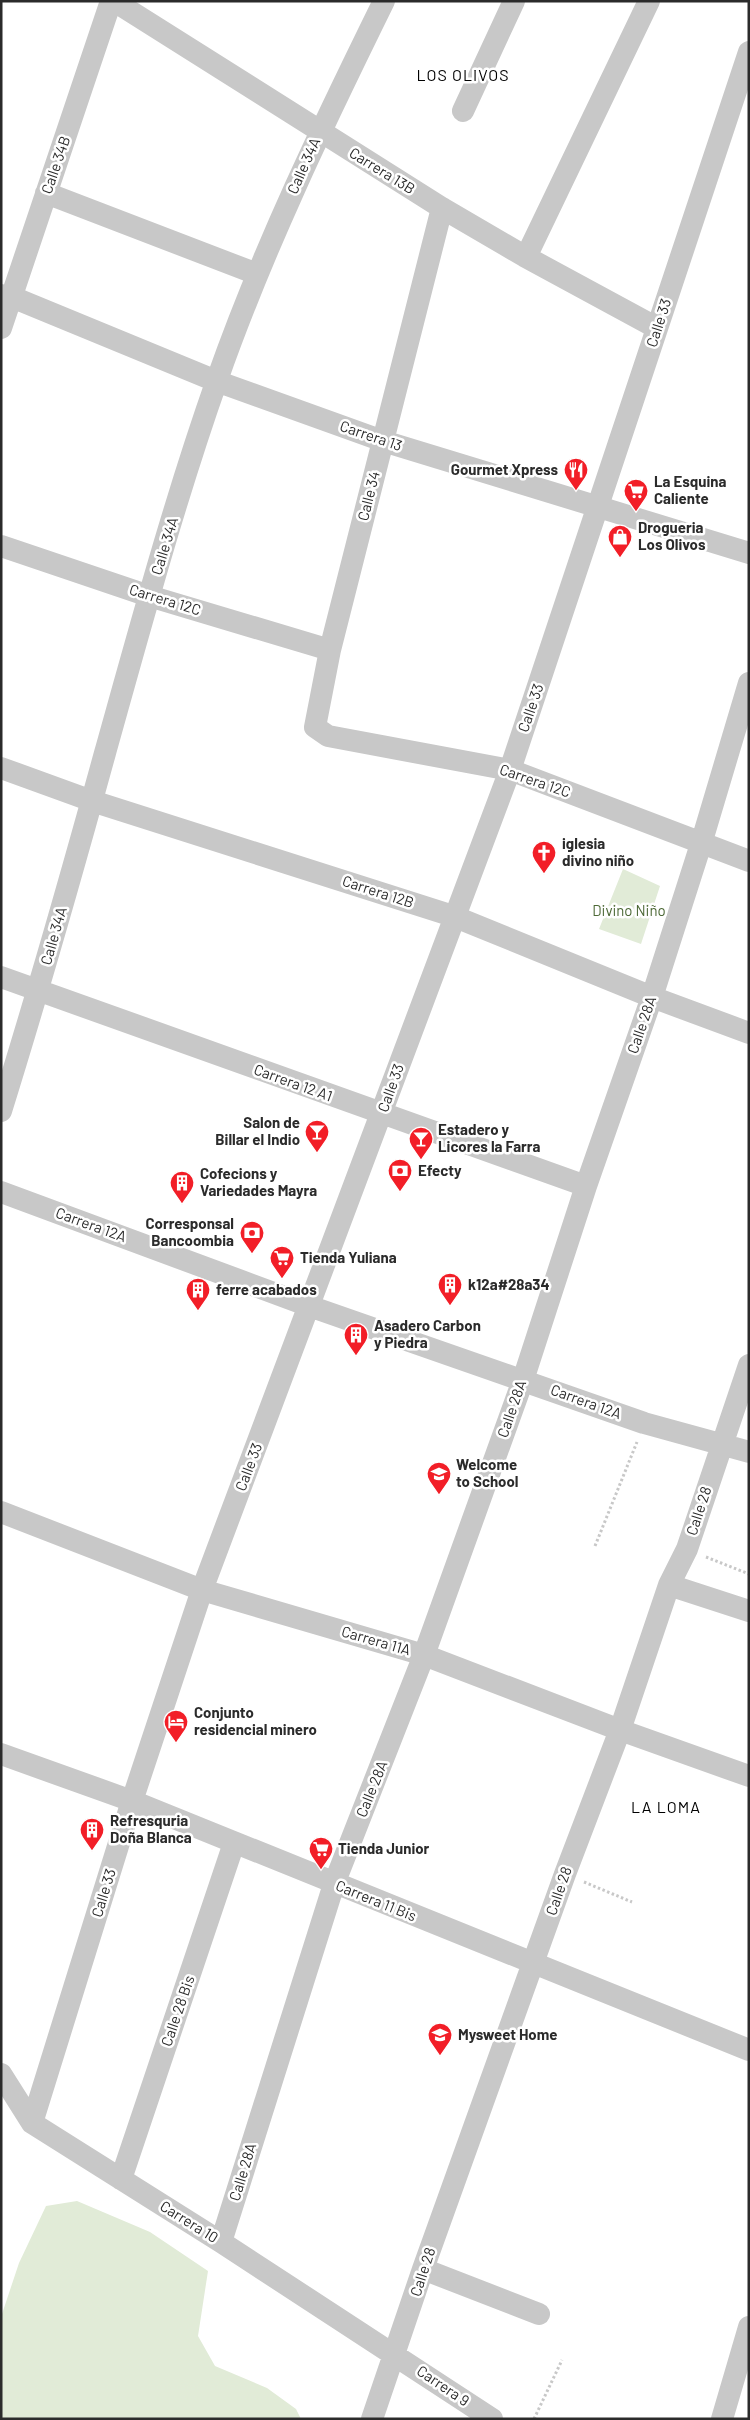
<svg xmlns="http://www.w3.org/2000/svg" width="750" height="2420" viewBox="0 0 750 2420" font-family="Barlow,sans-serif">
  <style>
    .green { fill: #e1ebd7 }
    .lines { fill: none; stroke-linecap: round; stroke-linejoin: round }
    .path { stroke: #c8c8c8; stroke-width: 3; stroke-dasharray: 2.5 2.5; stroke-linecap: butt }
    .minor { stroke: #c8c8c8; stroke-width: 22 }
    .labels { text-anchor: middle; stroke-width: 5; stroke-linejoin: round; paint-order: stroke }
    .street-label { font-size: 15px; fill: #2b2b2b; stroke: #fff }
    .poi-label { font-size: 15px; font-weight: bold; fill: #2b2b2b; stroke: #fff; text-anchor: start }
    .park-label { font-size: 15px; fill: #4d6936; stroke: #fff }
    .neighbourhood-label { font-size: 16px; letter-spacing: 1px; fill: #000; stroke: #fff }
  </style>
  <rect width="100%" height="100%" fill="#fff"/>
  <path class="green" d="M623,869L660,886L641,944L599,929Z
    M77,2201L150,2232L208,2271L198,2336L215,2366L267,2388L296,2409L301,2419H1V2317L19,2263L46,2206Z"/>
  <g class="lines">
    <path class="path" d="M595,1546L637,1442
      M706,1557L749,1574
      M584,1882L632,1902
      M534,2419L562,2360"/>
    <path class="minor" d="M114,1L442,208L526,257L657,328
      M463,111L514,1
      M46,193L257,274
      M442,208L330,650L315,727L328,736L510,770L749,861
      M526,257L649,1
      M1,295L12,297L216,381L383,441L749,553
      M1,328L111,1
      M1,546L149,596L330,650
      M1,768L92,801L453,916L652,997L749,1033
      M1,977L586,1186
      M1,1111C38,992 72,873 105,753C140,628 174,502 217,380C263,249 323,125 384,1
      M1,1192L309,1306L644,1423L749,1452
      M1,1512L202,1590L424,1655L620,1730L749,1776
      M669,1585L749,1611
      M1,1754L132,1801L749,2050
      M1,2074L32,2123L221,2242L492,2419
      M32,2123L132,1801L202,1590L510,770L749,52
      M121,2179L234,1843
      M221,2242L334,1884L424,1655L523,1380L586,1186L652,997L701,844L749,683
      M423,2269L539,2314
      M372,2419L423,2269L565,1874L620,1730L669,1585L687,1549L749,1365
      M722,2419L749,2327"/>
  </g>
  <defs>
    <symbol id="restaurant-pin" viewBox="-11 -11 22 30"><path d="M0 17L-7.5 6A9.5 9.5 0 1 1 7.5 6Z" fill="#f21e27" stroke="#fff"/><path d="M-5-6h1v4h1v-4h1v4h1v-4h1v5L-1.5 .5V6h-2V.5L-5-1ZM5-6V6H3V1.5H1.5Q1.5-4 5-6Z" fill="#fff"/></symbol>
    <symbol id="supermarket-pin" viewBox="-11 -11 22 30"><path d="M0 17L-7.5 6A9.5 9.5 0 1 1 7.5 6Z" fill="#f21e27" stroke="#fff"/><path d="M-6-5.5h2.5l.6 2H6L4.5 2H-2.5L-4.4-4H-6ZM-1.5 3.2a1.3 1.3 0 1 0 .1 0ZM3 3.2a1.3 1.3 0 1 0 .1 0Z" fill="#fff"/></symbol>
    <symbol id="shop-pin" viewBox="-11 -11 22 30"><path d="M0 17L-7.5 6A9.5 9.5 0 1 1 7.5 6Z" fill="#f21e27" stroke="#fff"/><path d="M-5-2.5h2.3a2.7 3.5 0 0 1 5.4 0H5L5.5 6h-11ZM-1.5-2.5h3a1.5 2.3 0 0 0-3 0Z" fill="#fff"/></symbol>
    <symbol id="church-pin" viewBox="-11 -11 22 30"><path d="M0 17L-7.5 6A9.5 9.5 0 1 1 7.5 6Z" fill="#f21e27" stroke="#fff"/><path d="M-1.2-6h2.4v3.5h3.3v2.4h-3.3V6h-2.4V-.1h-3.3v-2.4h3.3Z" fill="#fff"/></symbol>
    <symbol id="bar-pin" viewBox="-11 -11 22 30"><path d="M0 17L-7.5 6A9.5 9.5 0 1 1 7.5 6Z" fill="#f21e27" stroke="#fff"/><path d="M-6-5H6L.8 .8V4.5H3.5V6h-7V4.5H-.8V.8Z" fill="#fff"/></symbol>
    <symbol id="bank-pin" viewBox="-11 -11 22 30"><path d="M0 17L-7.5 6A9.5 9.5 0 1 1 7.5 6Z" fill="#f21e27" stroke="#fff"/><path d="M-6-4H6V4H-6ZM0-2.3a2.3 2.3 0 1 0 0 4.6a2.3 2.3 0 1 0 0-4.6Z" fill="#fff"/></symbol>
    <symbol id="building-pin" viewBox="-11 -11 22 30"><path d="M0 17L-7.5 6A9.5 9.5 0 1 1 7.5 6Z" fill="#f21e27" stroke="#fff"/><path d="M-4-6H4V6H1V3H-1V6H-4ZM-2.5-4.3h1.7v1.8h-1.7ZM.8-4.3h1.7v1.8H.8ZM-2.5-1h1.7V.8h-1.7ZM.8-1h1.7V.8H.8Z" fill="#fff"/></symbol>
    <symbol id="school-pin" viewBox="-11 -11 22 30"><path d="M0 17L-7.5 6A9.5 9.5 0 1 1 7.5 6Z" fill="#f21e27" stroke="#fff"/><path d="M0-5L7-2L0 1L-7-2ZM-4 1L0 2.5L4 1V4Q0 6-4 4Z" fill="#fff"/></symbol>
    <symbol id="hotel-pin" viewBox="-11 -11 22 30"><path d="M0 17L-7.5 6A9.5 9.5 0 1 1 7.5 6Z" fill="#f21e27" stroke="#fff"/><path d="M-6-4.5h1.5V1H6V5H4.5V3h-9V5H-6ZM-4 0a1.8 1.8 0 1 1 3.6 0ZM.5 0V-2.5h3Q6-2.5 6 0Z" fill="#fff"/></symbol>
  </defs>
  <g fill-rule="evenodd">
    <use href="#restaurant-pin" x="562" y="456" width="28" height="38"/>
    <use href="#supermarket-pin" x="622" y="477" width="28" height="38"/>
    <use href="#shop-pin" x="606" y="523" width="28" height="38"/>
    <use href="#church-pin" x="530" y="839" width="28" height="38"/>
    <use href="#bar-pin" x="303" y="1118" width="28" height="38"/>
    <use href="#bar-pin" x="407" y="1125" width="28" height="38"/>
    <use href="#bank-pin" x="386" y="1157" width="28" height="38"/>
    <use href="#building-pin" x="168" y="1169" width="28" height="38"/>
    <use href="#bank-pin" x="238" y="1219" width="28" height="38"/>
    <use href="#supermarket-pin" x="268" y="1244" width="28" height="38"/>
    <use href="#building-pin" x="436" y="1271" width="28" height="38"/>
    <use href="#building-pin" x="184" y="1276" width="28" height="38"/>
    <use href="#building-pin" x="342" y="1321" width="28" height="38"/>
    <use href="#school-pin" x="425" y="1460" width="28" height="38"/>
    <use href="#hotel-pin" x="162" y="1708" width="28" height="38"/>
    <use href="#building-pin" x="78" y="1816" width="28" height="38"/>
    <use href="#supermarket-pin" x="307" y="1835" width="28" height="38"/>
    <use href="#school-pin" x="426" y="2021" width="28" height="38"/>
  </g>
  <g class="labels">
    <g class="street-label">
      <text transform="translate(56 165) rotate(-71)" y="5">Calle 34B</text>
      <text transform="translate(304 166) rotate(-66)" y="5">Calle 34A</text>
      <text transform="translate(382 171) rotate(32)" y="5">Carrera 13B</text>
      <text transform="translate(659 323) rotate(-72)" y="5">Calle 33</text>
      <text transform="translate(371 436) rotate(19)" y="5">Carrera 13</text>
      <text transform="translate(369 496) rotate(-76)" y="5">Calle 34</text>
      <text transform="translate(165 546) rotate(-73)" y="5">Calle 34A</text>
      <text transform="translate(165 600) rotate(17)" y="5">Carrera 12C</text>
      <text transform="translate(531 708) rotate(-71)" y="5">Calle 33</text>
      <text transform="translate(535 781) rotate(19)" y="5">Carrera 12C</text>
      <text transform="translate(378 892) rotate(18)" y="5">Carrera 12B</text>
      <text transform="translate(54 936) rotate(-74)" y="5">Calle 34A</text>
      <text transform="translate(642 1025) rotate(-71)" y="5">Calle 28A</text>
      <text transform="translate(293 1083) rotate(20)" y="5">Carrera 12 A1</text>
      <text transform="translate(391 1088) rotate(-70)" y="5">Calle 33</text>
      <text transform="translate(91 1225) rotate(20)" y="5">Carrera 12A</text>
      <text transform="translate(586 1402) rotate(20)" y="5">Carrera 12A</text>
      <text transform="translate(512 1409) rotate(-71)" y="5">Calle 28A</text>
      <text transform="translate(249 1467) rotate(-69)" y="5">Calle 33</text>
      <text transform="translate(699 1511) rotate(-72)" y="5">Calle 28</text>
      <text transform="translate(376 1641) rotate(16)" y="5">Carrera 11A</text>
      <text transform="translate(372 1789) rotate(-68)" y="5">Calle 28A</text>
      <text transform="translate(559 1891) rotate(-71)" y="5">Calle 28</text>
      <text transform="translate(104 1893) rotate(-73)" y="5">Calle 33</text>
      <text transform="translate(376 1901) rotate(22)" y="5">Carrera 11 Bis</text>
      <text transform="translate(178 2011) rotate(-71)" y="5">Calle 28 Bis</text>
      <text transform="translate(243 2172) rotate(-73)" y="5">Calle 28A</text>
      <text transform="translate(189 2222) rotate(32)" y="5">Carrera 10</text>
      <text transform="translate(423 2272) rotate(-72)" y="5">Calle 28</text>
      <text transform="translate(443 2386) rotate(34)" y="5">Carrera 9</text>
    </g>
    <g class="poi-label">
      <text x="558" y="475" text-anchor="end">Gourmet Xpress</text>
      <text x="654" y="487">La Esquina<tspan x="654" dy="17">Caliente</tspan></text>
      <text x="638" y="533">Drogueria<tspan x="638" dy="17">Los Olivos</tspan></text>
      <text x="562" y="849">iglesia<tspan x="562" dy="17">divino niño</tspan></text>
      <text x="300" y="1128" text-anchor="end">Salon de<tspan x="300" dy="17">Billar el Indio</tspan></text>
      <text x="438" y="1135">Estadero y<tspan x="438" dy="17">Licores la Farra</tspan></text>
      <text x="418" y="1176">Efecty</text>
      <text x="200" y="1179">Cofecions y<tspan x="200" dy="17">Variedades Mayra</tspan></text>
      <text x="234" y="1229" text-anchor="end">Corresponsal<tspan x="234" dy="17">Bancoombia</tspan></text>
      <text x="300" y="1263">Tienda Yuliana</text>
      <text x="468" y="1290">k12a#28a34</text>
      <text x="216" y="1295">ferre acabados</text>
      <text x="374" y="1331">Asadero Carbon<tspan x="374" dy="17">y Piedra</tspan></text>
      <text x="456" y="1470">Welcome<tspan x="456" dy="17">to School</tspan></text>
      <text x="194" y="1718">Conjunto<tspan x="194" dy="17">residencial minero</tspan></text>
      <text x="110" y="1826">Refresquria<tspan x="110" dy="17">Doña Blanca</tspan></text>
      <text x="338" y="1854">Tienda Junior</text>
      <text x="458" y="2040">Mysweet Home</text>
    </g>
    <g class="park-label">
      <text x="629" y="916">Divino Niño</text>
    </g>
    <g class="neighbourhood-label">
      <text x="463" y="81">LOS OLIVOS</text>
      <text x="666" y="1813">LA LOMA</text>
    </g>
  </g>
  <rect width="750" height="2420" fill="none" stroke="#2b2b2b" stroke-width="5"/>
</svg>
